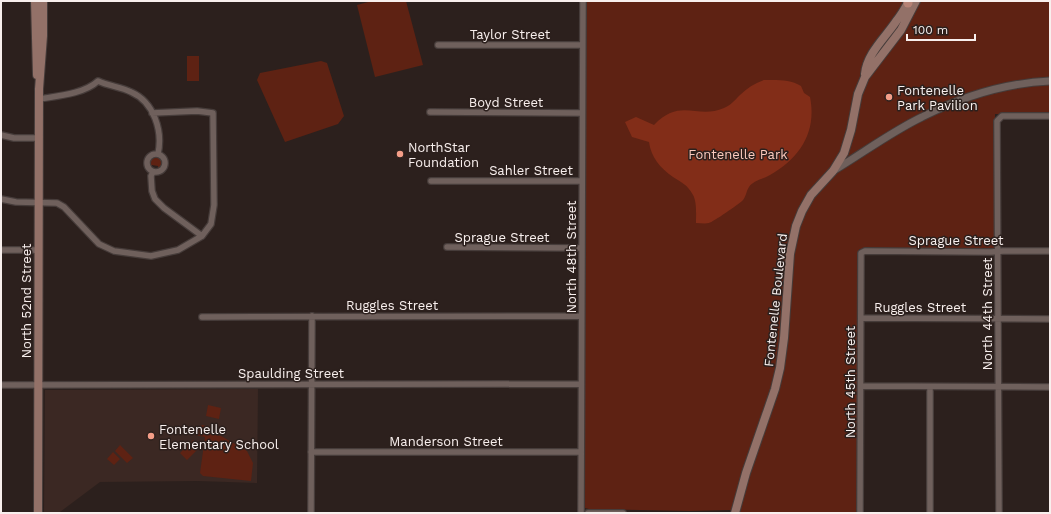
<svg xmlns="http://www.w3.org/2000/svg" width="1051" height="514" viewBox="0 0 1051 514" font-family="'Work Sans',sans-serif">
  <style>
    .built { fill: #3b2823 }
    .green { fill: #5e2213 }
    .water { fill: #822d18 }
    .lines { fill: none; stroke-linecap: round; stroke-linejoin: round }
    .minor-casing { stroke: #463c3a; stroke-width: 8 }
    .tertiary-casing { stroke: #463c3a; stroke-width: 9 }
    .secondary-casing { stroke: #463c3a; stroke-width: 10 }
    .primary-casing { stroke: #463c3a; stroke-width: 11 }
    .minor { stroke: #6f605c; stroke-width: 5.5 }
    .tertiary { stroke: #6f605c; stroke-width: 7 }
    .secondary { stroke: #937168; stroke-width: 8 }
    .primary { stroke: #b68275; stroke-width: 9 }
    .poi-dot { fill: #f49e88; stroke: #2c201d; stroke-width: 1.5 }
    .labels { text-anchor: middle; stroke-width: 3; stroke-linejoin: round; paint-order: stroke }
    .street-label { font-size: 13px; fill: #f8efed; stroke: #2c201d }
    .poi-label { font-size: 13px; fill: #f8efed; stroke: #2c201d; text-anchor: start }
    .park-label { font-size: 13px; fill: #fccabd; stroke: #2c201d }
  </style>
  <rect width="100%" height="100%" fill="#2c201d"/>
  <path class="built" d="M258,389L257,483L198,481L100,482L60,512L44,513L45,390Z"/>
  <path class="green" d="M372,1H406L423,65L375,77L357,5Z
    M586,1H1050V114H995V248L991,250L859,249V301L863,456L858,513H740L730,510L690,511L589,509L585,508L584,507Z
    M187,56H199V81H187Z
    M321,61L327,63L344,116L338,124L285,142L257,80L260,73Z
    M156,157L159,158L162,161L161,166L158,169V166L152,165L151,168L150,164L151,160Z
    M208,405L221,408L219,419L206,416Z
    M202,425L210,427L209,433H206L221,436L247,451L253,463L251,481L203,476L200,473L205,437L195,435L196,430Z
    M193,440L200,447L187,460L180,453Z
    M120,445L133,458L127,463L115,451Z
    M113,452L120,459L114,465L107,459Z"/>
  <path class="water" d="M764,80C777,80 790,79 801,86L804,93L810,97C817,132 800,158 770,175C763,179 753,181 749,187C746,191 746,198 742,201C739,204 713,222 709,223C705,224 700,223 696,223C696,215 697,202 693,195C687,184 682,183 673,177C660,168 651,157 649,142L632,137L625,122L636,117L654,125C681,97 697,120 724,108C731,105 735,100 740,95C747,88 755,83 764,80Z"/>
  <g class="lines">
    <defs>
      <path id="minor" d="M438,45H582
        M39,99C57,96 84,94 98,81C109,86 121,87 131,92C154,102 163,131 158,154
        M430,112L582,113
        M1,135L14,138H39
        M147 163a9 9 0 1 1 18 0a9 9 0 1 1-18 0Z
        M153,172L151,176L152,191L155,199L164,208L202,236
        M431,181H582
        M1,199L16,202L57,203L64,207L99,244L114,251L151,256L178,250L202,236L211,224L214,205L213,113L197,111L152,113
        M447,247L582,248
        M1,250H34L39,251
        M202,317L581,316
        M861,318L1050,319
        M1,385L581,384
        M861,386L1050,387
        M930,387V513
        M311,452H581
        M311,513L312,316
        M581,513L583,1
        M588,513H623
        M860,513L861,253L865,251L991,252L1003,251H1050
        M999,513L997,121L1002,116H1050"/>
      <path id="tertiary" d="M833,171C863,153 891,132 922,117C961,97 1006,83 1050,81"/>
      <path id="secondary" d="M35,1L37,75
        M865,74C867,53 886,37 897,20C902,14 905,8 909,1
        M38,513L39,89L43,36V1
        M735,513L746,473L775,389L780,368L784,338L790,254L796,226L802,211L811,195L833,171L844,153L851,130L858,94L865,77L901,30L916,1"/>
      <path id="primary" d="M908,1V3"/>
    </defs>
    <use href="#minor" class="minor-casing"/>
    <use href="#tertiary" class="tertiary-casing"/>
    <use href="#secondary" class="secondary-casing"/>
    <use href="#primary" class="primary-casing"/>
    <use href="#minor" class="minor"/>
    <use href="#tertiary" class="tertiary"/>
    <use href="#secondary" class="secondary"/>
    <use href="#primary" class="primary"/>
  </g>
  <g class="poi-dot">
    <circle cx="889" cy="97" r="4"/>
    <circle cx="400" cy="154" r="4"/>
    <circle cx="151" cy="436" r="4"/>
  </g>
  <g class="labels">
    <g class="street-label">
      <text x="510" y="39">Taylor Street</text>
      <text x="506" y="107">Boyd Street</text>
      <text x="531" y="175">Sahler Street</text>
      <text x="502" y="242">Sprague Street</text>
      <text x="956" y="245">Sprague Street</text>
      <text transform="translate(571 257) rotate(-90)" y="5">North 48th Street</text>
      <text transform="translate(775 300) rotate(-84)" y="5">Fontenelle Boulevard</text>
      <text transform="translate(26 301) rotate(-90)" y="5">North 52nd Street</text>
      <text x="392" y="310">Ruggles Street</text>
      <text x="920" y="312">Ruggles Street</text>
      <text transform="translate(987 314) rotate(-90)" y="5">North 44th Street</text>
      <text x="291" y="378">Spaulding Street</text>
      <text transform="translate(850 382) rotate(-90)" y="5">North 45th Street</text>
      <text x="446" y="446">Manderson Street</text>
    </g>
    <g class="poi-label">
      <text x="897" y="95">Fontenelle<tspan x="897" dy="15">Park Pavilion</tspan></text>
      <text x="408" y="152">NorthStar<tspan x="408" dy="15">Foundation</tspan></text>
      <text x="159" y="434">Fontenelle<tspan x="159" dy="15">Elementary School</tspan></text>
    </g>
    <g class="park-label">
      <text x="738" y="159">Fontenelle Park</text>
    </g>
  </g>
  <rect width="1051" height="514" fill="none" stroke="#f8efed" stroke-width="4"/>
  <path d="M907 34v6h68v-6" fill="none" stroke="#f8efed" stroke-width="2"/>
  <text x="913" y="34" font-size="12" fill="#f8efed" stroke="#2c201d" stroke-width="3" paint-order="stroke">100 m</text>
</svg>
